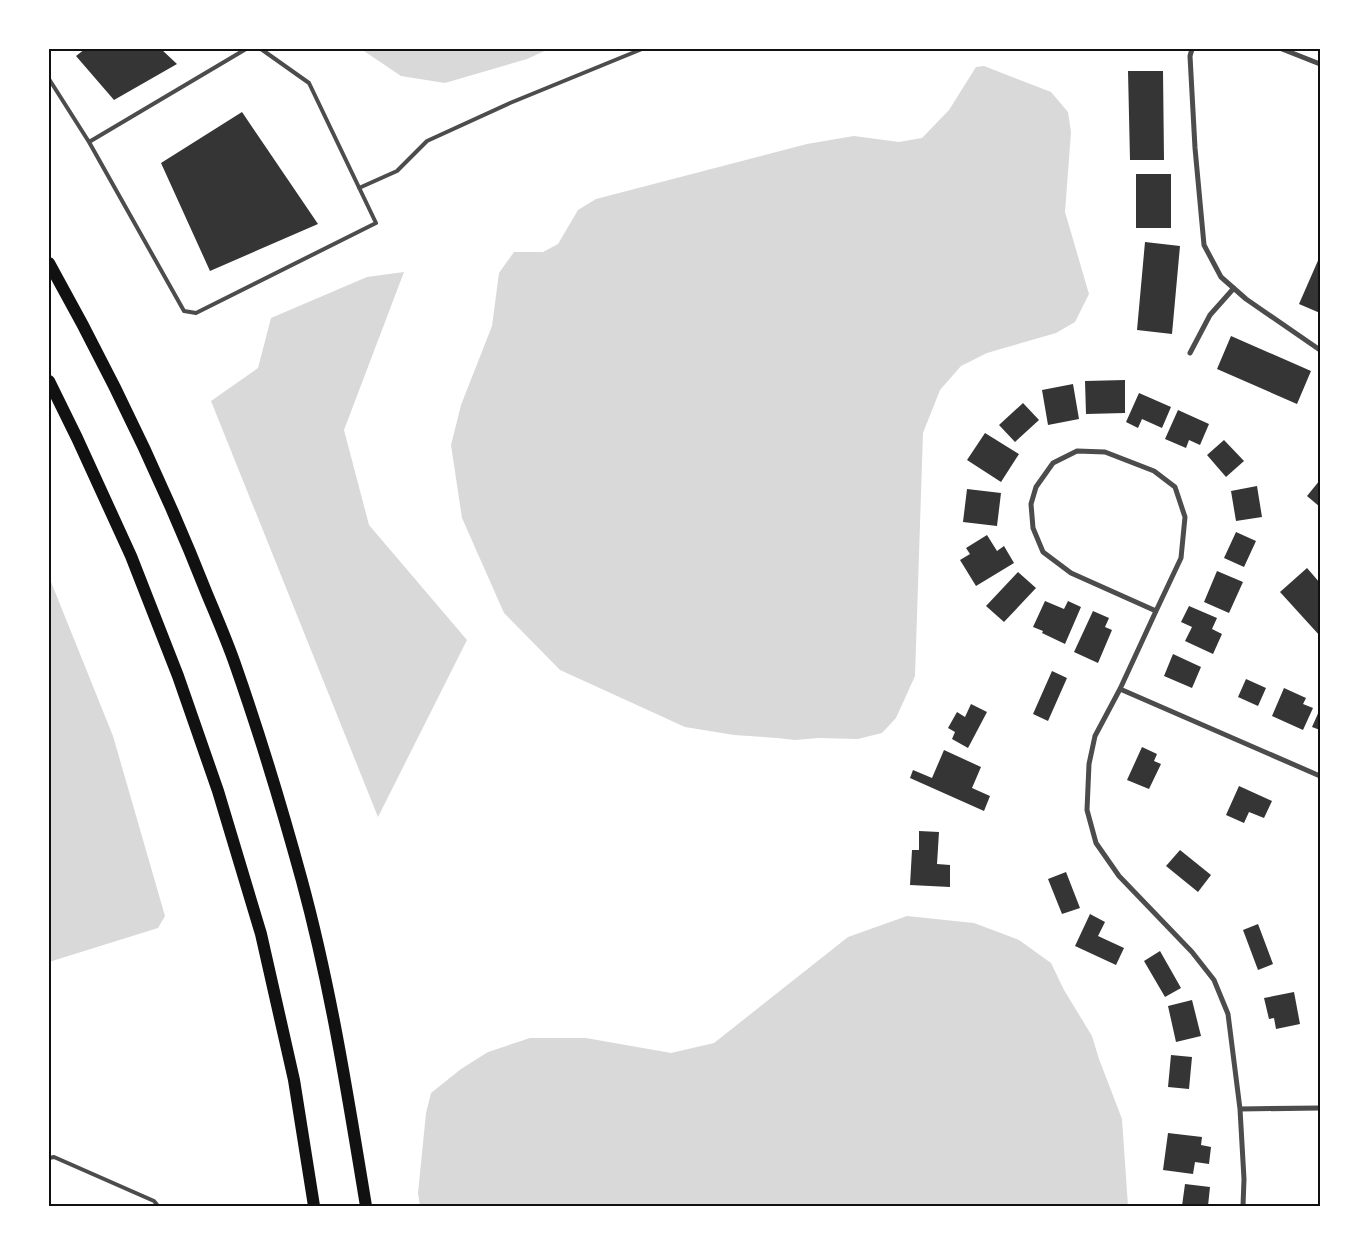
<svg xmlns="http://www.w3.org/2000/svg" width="1369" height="1255" viewBox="0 0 1369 1255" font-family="'Fira Sans',sans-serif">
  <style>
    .water { fill: #d9d9d9 }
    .building { fill: #353535 }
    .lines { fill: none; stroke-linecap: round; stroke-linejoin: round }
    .service { stroke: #4c4c4c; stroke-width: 4 }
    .minor { stroke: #4c4c4c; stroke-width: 5 }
    .motorway { stroke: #111; stroke-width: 12 }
    .neatline { fill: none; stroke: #111; stroke-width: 2 }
  </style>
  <rect width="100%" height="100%" fill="#fff"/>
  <path class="water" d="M361,49H549L527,59L445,83L401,76Z
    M984,66L1051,92L1068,112L1071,132L1065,212L1089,294L1075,322L1056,333L987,353L961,366L940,390L923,433L915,676L896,718L882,733L858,739L818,738L795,740L777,738L734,735L685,727L560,670L504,613L462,518L451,445L461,405L492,326L499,273L514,252H543L558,244L578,210L596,199L807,144L854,136L899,142L922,138L949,110L976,67Z
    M404,272L344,430L369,525L467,640L378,817L211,401L258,368L271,318L367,277Z
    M49,577L113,736L165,916L158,928L49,962Z
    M907,916L974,923L1019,940L1051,963L1064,990L1092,1036L1099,1059L1122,1119L1128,1206H420L418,1193L426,1113L431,1093L461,1069L488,1052L530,1038H586L671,1053L714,1043L848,937Z"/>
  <path class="building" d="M85,49H161L177,64L114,100L76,56Z
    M1128,71H1163L1164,160H1130Z
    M242,112L318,224L210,271L161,163Z
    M1136,174H1171V228H1136Z
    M1145,242L1180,246L1172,334L1137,330Z
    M1320,256V313L1299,304Z
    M1231,336L1311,371L1297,404L1217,369Z
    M1125,380V413L1086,414L1085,381Z
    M1073,384L1079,419L1048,425L1042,390Z
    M1139,393L1171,407L1162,428L1142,419L1138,428L1126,422Z
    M1023,403L1039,420L1015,442L999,425Z
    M1178,410L1209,424L1200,445L1189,440L1186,448L1165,439Z
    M985,433L1019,454L1001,482L967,460Z
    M1224,440L1244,461L1226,477L1207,455Z
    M1320,480V507L1307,496Z
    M1257,486L1262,517L1236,521L1231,491Z
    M967,489L1001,493L997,526L963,522Z
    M1236,532L1256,541L1244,567L1224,558Z
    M987,535L997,551L1004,546L1014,563L976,586L960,560L970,554L966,548Z
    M1307,568L1320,583V636L1280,592Z
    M1217,571L1243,582L1229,613L1204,602Z
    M1018,572L1036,588L1004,622L986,606Z
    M1045,601L1064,609L1068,601L1081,607L1065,644L1042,633L1043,631L1033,627Z
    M1189,606L1217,618L1212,629L1222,634L1213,654L1185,641L1192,627L1181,622Z
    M1093,611L1109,618L1105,627L1112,630L1098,663L1074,652Z
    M1173,654L1201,667L1192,688L1164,676Z
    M1052,671L1067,678L1048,721L1033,714Z
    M1246,679L1266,688L1258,706L1238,697Z
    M1284,688L1306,698L1303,704L1313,708L1303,730L1272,716Z
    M971,704L987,712L968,748L952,739L955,732L948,728L957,712L965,717Z
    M1320,709V730L1312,727Z
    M1142,747L1157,754L1154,761L1161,764L1149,789L1127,780Z
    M944,750L981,767L972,788L990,796L984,811L910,778L913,770L932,778Z
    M1239,786L1272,801L1264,818L1249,812L1244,823L1226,815Z
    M919,831L939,832L937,864L950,865V887L910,885L912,850H919Z
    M1180,850L1211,875L1198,892L1166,866Z
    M1066,872L1080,908L1062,914L1048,879Z
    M1090,914L1105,922L1098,936L1124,948L1116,965L1075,946Z
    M1258,924L1273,964L1258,970L1243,930Z
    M1160,951L1181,988L1165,997L1144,961Z
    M1294,992L1300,1024L1276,1029L1274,1018L1269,1019L1264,998Z
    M1192,1000L1201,1036L1176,1042L1168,1006Z
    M1171,1055L1192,1057L1189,1089L1168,1087Z
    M1168,1133L1202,1137L1201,1145L1211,1147L1209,1164L1195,1162L1193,1174L1163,1170Z
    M1185,1184L1210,1187L1208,1206H1182Z"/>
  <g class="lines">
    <path class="service" d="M49,79L89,142L184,311L196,313L376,223L309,83L261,49
      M89,142L246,49
      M359,188L397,171L427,141L510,103L642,49
      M49,1158L54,1157L154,1201L158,1206"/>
    <path class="minor" d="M1192,49L1190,56L1195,148L1204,245L1221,277L1246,299L1320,350
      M1282,49L1320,64
      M1190,353L1210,315L1234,288
      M1156,611L1071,573L1043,552L1033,528L1031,504L1036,487L1053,463L1077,451L1105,452L1154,471L1175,487L1185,517L1181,558L1156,611L1120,689L1095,736L1089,764L1087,810L1096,843L1119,876L1192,952L1214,980L1228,1014L1240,1109L1244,1179L1243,1206
      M1120,689L1320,776
      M1240,1109L1320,1108"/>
    <path class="motorway" d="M49,263C109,370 162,480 207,594C217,618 227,641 235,664C260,735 282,808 302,881C331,988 348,1097 366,1206
      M49,381L77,438L131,556L178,676L218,791L261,934L294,1080L314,1206"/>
  </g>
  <rect width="1369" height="1255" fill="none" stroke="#ffffff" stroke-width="100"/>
  <rect x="50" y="50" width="1269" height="1155" class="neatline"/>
</svg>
